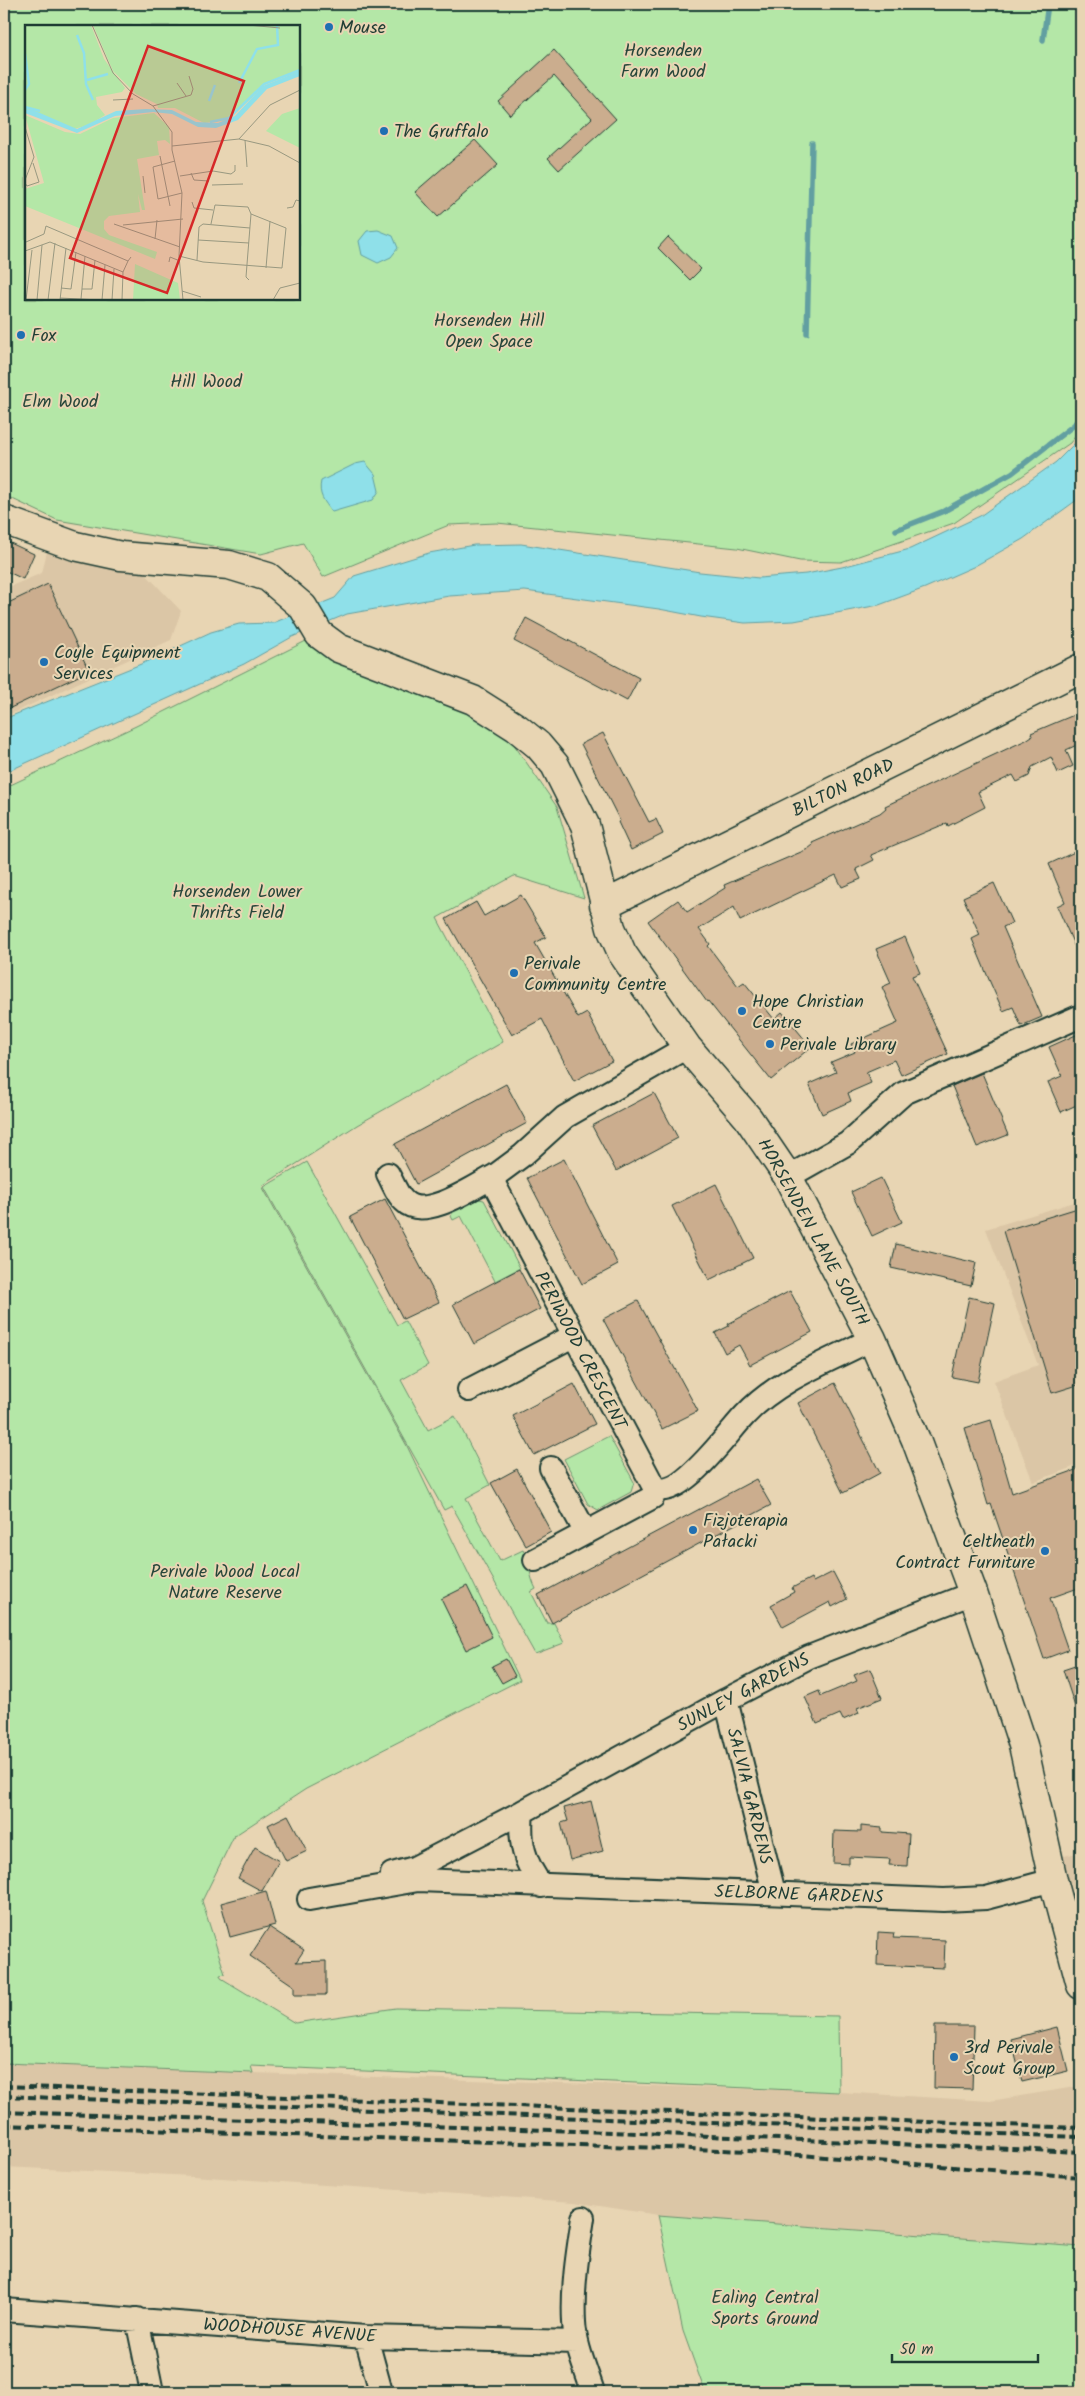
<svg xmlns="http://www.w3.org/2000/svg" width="1085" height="2396" viewBox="0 0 1085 2396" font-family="Kalam,sans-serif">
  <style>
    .built { fill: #dbc6a6 }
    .green { fill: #b4e7a7; stroke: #6a926e; fill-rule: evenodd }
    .water { fill: #8fe0e9; stroke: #629fa1 }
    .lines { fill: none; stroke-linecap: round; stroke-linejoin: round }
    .stream { stroke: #629fa1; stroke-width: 5.5 }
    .building { fill: #cbad8e; stroke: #1f3d34 }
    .minor-casing { stroke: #1f3d34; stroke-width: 26 }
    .tertiary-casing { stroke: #1f3d34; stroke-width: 31 }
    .minor { stroke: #e8d5b3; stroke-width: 22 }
    .tertiary { stroke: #e8d5b3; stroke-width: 28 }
    .rail { stroke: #1f3d34; stroke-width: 4; stroke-dasharray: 8 4; stroke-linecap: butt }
    .poi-dot { fill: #1f6fb2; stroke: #e8d5b3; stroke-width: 2 }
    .labels { text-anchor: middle; stroke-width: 4; stroke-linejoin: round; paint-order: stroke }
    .poi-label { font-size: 18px; fill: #1f3d34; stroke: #e8d5b3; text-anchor: start }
    .park-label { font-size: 18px; fill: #26463a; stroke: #e8d5b3 }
    .street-label { font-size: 18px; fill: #1f3d34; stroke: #e8d5b3 }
    .inset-river { fill: none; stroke: #8fe0e9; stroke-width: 2.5 }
    .inset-road { fill: none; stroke: #989880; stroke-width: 1 }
    .view { fill: #d62828; fill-opacity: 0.15; stroke: #d62828; stroke-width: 2.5 }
    .inset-edge { fill: none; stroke: #1f3d34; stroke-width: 2.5 }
  </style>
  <rect width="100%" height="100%" fill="#e8d5b3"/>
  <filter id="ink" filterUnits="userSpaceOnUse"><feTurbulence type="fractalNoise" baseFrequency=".02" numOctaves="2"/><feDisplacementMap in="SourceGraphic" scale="10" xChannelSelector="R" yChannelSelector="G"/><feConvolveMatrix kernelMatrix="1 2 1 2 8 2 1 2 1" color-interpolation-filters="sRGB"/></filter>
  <g filter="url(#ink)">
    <path class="built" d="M48,547L141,569L181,611L171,640L4,717V589L42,573Z
      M1081,1200V1464L1033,1482L994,1381L1038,1365L986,1229Z
      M1081,1852V1908L1060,1857Z
      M4,2063L253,2073L839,2092L990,2101L1081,2086V2247L658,2215L574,2202L193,2176L4,2167Z"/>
    <path class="green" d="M4,4H1081V429L1070,443L954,523L841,562L800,561L737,548L497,523L449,525L323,577L303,543L261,554L57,520L4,495ZM26,26H299V299H26Z
      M306,641L416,692L459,704L504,730L557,807L584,898L514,876L437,918L503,1042L357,1125L262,1186L407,1446L520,1680L306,1789L234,1836L202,1901L225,1974L220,1975L221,1978L295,2023L396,2008L838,2016L839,2092L251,2066L253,2073L4,2063V788L136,726Z
      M307,1162L397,1325L405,1321L428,1365L401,1380L428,1430L455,1416L490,1485L466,1498L500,1561L523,1550C530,1563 529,1576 536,1589L531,1592L547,1623H554L564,1643L535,1654L452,1506L444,1510L264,1187Z
      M479,1199L484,1200L520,1268L495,1281L461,1216L453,1220L451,1216L453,1211Z
      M609,1436L634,1482L631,1492L598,1510L588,1504L564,1459Z
      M658,2215L1081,2247V2392H705L683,2331Z"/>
    <path class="water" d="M378,230L393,236L398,248L391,257L378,263L362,255L359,241L367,231Z
      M1081,437V497L1023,539L973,567L925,588L879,605L794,621L745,623L701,617L659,609L525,591L449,596L347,614L292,637L244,664L4,773V719L141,664L211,632L239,624L273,623L335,598L354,576L429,553L474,545L521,544L700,572L759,578L806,574L842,567L910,549L980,516L1056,462Z
      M365,462L375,474L379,491L373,500L332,512C324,501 318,495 321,481L355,464Z"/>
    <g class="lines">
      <path class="stream" d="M1043,40L1048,4
        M807,333L812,143
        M896,530L944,511L1012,473L1074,425L1081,415"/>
    </g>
    <path class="building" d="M554,50L616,119L559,170L548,158L592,118L554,76L510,115L498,101Z
      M475,140L498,165L438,217L415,192Z
      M668,237L701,269L690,280L658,248Z
      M4,540L34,554L23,579L4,570Z
      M48,584L89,671L4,711V605Z
      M526,618L639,678L627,701L514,641Z
      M1081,712V743L1066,750L1073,766L1058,773L1051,757L1032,767L1029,776L1017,782L1013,775L978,792L985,807L948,826L947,823L871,855L874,860L856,869L861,879L842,887L836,875L740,921L734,907L699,929L710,944L708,946L738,986L744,982L774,1019L782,1012L811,1047L771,1080L708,1001L707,1002L648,921L678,900L687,912L725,888L724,885L808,849L813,845L812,843L880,813L886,808L885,806L1026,740L1032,736L1031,733Z
      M603,733L649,822L656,819L663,834L631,850L618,822L620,821L581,744Z
      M1081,849V961L1057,906L1065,902L1049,864Z
      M994,883L1012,923L1003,927L1042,1017L1021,1026L1013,1007L1003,1011L990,982L972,939L980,935L963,897Z
      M521,895L546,937L535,943L578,1018L587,1013L612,1061L574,1081L542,1019L512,1035L446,919L476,902L484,916Z
      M905,937L920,973L912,976L948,1054L901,1075L894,1060L866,1072L871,1083L848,1093L851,1101L822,1114L809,1084L836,1072L831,1062L855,1052L851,1044L898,1023L882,987L891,983L876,949Z
      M1078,1034L1081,1043V1103L1061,1112L1048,1082L1062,1076L1049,1047Z
      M982,1073L1008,1135L977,1147L952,1086Z
      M506,1084L527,1123L416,1184L395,1144Z
      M654,1093L678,1138L616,1171L592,1126Z
      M564,1159L618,1265L582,1284L527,1178Z
      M881,1178L902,1222L872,1236L851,1192Z
      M716,1184L753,1258L709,1280L672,1206Z
      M385,1199L439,1302L403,1319L350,1217Z
      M1081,1207V1384L1052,1393L1003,1231Z
      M896,1244L976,1263L971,1286L891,1268Z
      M519,1269L540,1309L474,1344L453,1304Z
      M790,1291L812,1332L750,1365L739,1345L725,1353L715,1333L729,1326L728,1324Z
      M969,1297L995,1303L978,1382L952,1377Z
      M638,1301L698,1411L662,1429L603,1319Z
      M835,1383L880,1473L843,1493L798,1403Z
      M574,1384L595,1424L534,1455L513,1416Z
      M991,1420L1012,1493L1081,1468V1587L1050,1598L1068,1650L1044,1659L991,1504L988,1505L965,1428Z
      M517,1469L551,1532L526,1546L491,1483Z
      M756,1479L771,1505L552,1623L538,1595Z
      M833,1572L847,1599L832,1607L830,1602L783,1627L771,1605L794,1592L792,1588L811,1578L813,1582Z
      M467,1586L492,1637L466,1650L441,1599Z
      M506,1659L515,1676L502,1683L492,1666Z
      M1081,1664V1715L1078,1716L1063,1670Z
      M870,1669L882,1698L857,1708L859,1713L843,1720L840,1714L817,1724L805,1697L819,1691L821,1696L857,1681L854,1675Z
      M591,1801L603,1851L570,1860L561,1823L568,1821L564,1808Z
      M288,1815L307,1851L286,1861L268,1825Z
      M861,1826L882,1828V1832L909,1834L907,1866L889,1865L890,1859L849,1857V1864L833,1863L834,1831L861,1832Z
      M255,1847L279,1861L262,1891L238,1878Z
      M266,1891L275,1925L230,1937L221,1903Z
      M269,1927L304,1950L296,1962L326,1961V1995H294V1986L250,1956Z
      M878,1932L894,1933L893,1938L945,1940L944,1968L877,1965Z
      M935,2026H974L972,2089L934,2088Z
      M1057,2027L1068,2071L1022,2082L1011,2039Z"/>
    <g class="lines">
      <defs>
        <path id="minor" d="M687,1047L565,1117L523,1155L496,1175L494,1184L654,1487C679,1503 730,1430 745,1415C778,1379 830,1361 872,1339
          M388,1174C393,1183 397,1195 404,1201C424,1222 475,1186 496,1175
          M788,1177L848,1143L904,1093L1081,1016
          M469,1390L573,1336
          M551,1468L586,1533
          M535,1560L653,1497L657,1489
          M726,1700L774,1893
          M522,1812C519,1842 524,1863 542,1886
          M392,1874L414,1868L522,1812L726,1700L809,1657L973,1593
          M309,1899L418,1880L944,1900L986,1898L1053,1880
          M583,2218C578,2251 572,2287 574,2322C575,2345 586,2370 593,2392
          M4,2310L366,2337L577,2342
          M137,2319L152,2392
          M366,2337L381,2392"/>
        <path id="tertiary" d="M4,520L75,546L121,556L229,565L268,577L303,607L319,634L338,648L473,700L517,728L538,745L555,765L585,825L611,928L622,953L687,1047L748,1118L788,1177L872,1339L916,1440L973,1593L1023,1745L1053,1880L1081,1985
          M604,905L1081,668"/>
      </defs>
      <use href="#minor" class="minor-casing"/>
      <use href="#tertiary" class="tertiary-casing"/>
      <use href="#minor" class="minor"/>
      <use href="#tertiary" class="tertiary"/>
      <path class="rail" d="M4,2086L1081,2128
        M4,2096L1081,2137
        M4,2112L639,2133L1081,2152
        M4,2125L749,2151L1081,2177"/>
    </g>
  </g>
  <g class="poi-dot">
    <circle cx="329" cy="27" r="5"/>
    <circle cx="384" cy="131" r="5"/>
    <circle cx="21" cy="335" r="5"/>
    <circle cx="44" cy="662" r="5"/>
    <circle cx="514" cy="973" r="5"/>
    <circle cx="742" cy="1011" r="5"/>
    <circle cx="770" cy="1044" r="5"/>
    <circle cx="693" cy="1530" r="5"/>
    <circle cx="1045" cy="1551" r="5"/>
    <circle cx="954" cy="2057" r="5"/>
  </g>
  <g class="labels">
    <g class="poi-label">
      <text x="339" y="33">Mouse</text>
      <text x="394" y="137">The Gruffalo</text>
      <text x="31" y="341">Fox</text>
      <text x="54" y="658">Coyle Equipment<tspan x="54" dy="21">Services</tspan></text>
      <text x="524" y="969">Perivale<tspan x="524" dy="21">Community Centre</tspan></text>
      <text x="752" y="1007">Hope Christian<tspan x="752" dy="21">Centre</tspan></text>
      <text x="780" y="1050">Perivale Library</text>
      <text x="703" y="1526">Fizjoterapia<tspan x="703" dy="21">Pałacki</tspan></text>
      <text x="1035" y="1547" text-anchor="end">Celtheath<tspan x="1035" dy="21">Contract Furniture</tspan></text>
      <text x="964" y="2053">3rd Perivale<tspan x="964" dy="21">Scout Group</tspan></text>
    </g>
    <g class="park-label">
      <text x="663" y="56">Horsenden<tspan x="663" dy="21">Farm Wood</tspan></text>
      <text x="489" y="326">Horsenden Hill<tspan x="489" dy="21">Open Space</tspan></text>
      <text x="206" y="387">Hill Wood</text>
      <text x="60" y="407">Elm Wood</text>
      <text x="237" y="897">Horsenden Lower<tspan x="237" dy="21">Thrifts Field</tspan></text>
      <text x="225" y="1577">Perivale Wood Local<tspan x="225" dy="21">Nature Reserve</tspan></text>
      <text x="765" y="2303">Ealing Central<tspan x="765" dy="21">Sports Ground</tspan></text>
    </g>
    <g class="street-label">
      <text transform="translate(843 787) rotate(-26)" y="6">BILTON ROAD</text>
      <text transform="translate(814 1232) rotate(61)" y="6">HORSENDEN LANE SOUTH</text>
      <text transform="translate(581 1350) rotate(62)" y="6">PERIWOOD CRESCENT</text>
      <text transform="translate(743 1692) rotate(-28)" y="6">SUNLEY GARDENS</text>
      <text transform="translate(750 1796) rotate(76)" y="6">SALVIA GARDENS</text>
      <text transform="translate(799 1894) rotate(2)" y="6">SELBORNE GARDENS</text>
      <text transform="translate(290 2330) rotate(4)" y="6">WOODHOUSE AVENUE</text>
    </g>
  </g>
  <g transform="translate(25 25)">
    <rect width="275" height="275" fill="#e8d5b3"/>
    <path d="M0,0H66L79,34L100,63L97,67L71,72L72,80L80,90L64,100L49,104L0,84ZM68,0H275V47L243,57L203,95L179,98L150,83H133L132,79L111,69L88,46ZM275,83V123L241,106L257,89ZM129,88L144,102L145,119L140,115L132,116L134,130L112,134L120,185H117L113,169L115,187L84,191L79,196V204L84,210L132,227L130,234L0,181V164L19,158L0,90L40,107L55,109L88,93ZM110,239L153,258L155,275H108Z" fill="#b4e7a7"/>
    <path d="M275,46V51L242,64L213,95L191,103L173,102L147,89L128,87L90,91L52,108L0,88V84L8,85L52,104L91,86L121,84L147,85L171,97L193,98L210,91L238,61Z" fill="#8fe0e9"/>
    <path class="inset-river" d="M52,10L59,28L61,59L68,75M0,29L4,59L0,65M62,55L83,49M214,58L232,24L253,20L252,0M184,76L190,60M0,82L15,86M185,97L204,93L239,59L275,45"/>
    <path class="inset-road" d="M67,0L88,48L108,69L128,81L147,107V125L157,168L154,231L158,275M223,0L255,3M152,58L161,71M88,75L108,74M128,81L166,70L168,64L164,51M0,102L9,132L0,155M214,114L245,80L275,65M220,115L222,142M147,121L214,114L244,121L275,138M135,131L145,181M150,136L128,142L133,174L157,168M166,148L169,155L184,156M118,151L120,168M155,151L188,146L206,149L210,146V140M0,158L2,161L14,157L8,138M187,160L218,159M167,177L169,183L188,185M262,183L268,182L271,175L275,176M89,199L155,222M186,199L190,180L223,182L226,189L221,252L224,255M98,200L158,194M130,214L132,195M173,215L224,218M1,217L19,209L21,201L103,236L106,232M0,226L25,217L98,247M154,231L178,237L257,243L261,203L226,189M172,235L174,202L178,199L225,203M144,237L145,232L155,236M241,243L245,196M36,263L46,264L51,227M57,264H67L70,235M157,266L176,272M35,273L75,275M56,274L60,231M1,275L7,225M12,275L17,220M23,275L30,218M35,275L41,223M77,275L80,240M87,275L89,244M97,275L98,247L103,236M248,275L255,263L275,258"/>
    <path class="view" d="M123,21L219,56L142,268L45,233Z"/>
    <rect width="275" height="275" class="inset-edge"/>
  </g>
  <rect width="1085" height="2396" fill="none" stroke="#e8d5b3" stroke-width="20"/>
  <rect x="10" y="10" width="1065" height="2376" fill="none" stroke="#1f3d34" stroke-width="2" filter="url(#ink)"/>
  <path d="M892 2354v8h146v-8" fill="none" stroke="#1f3d34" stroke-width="2.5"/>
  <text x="900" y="2354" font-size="15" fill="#1f3d34" stroke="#e8d5b3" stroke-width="4" paint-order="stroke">50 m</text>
</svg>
